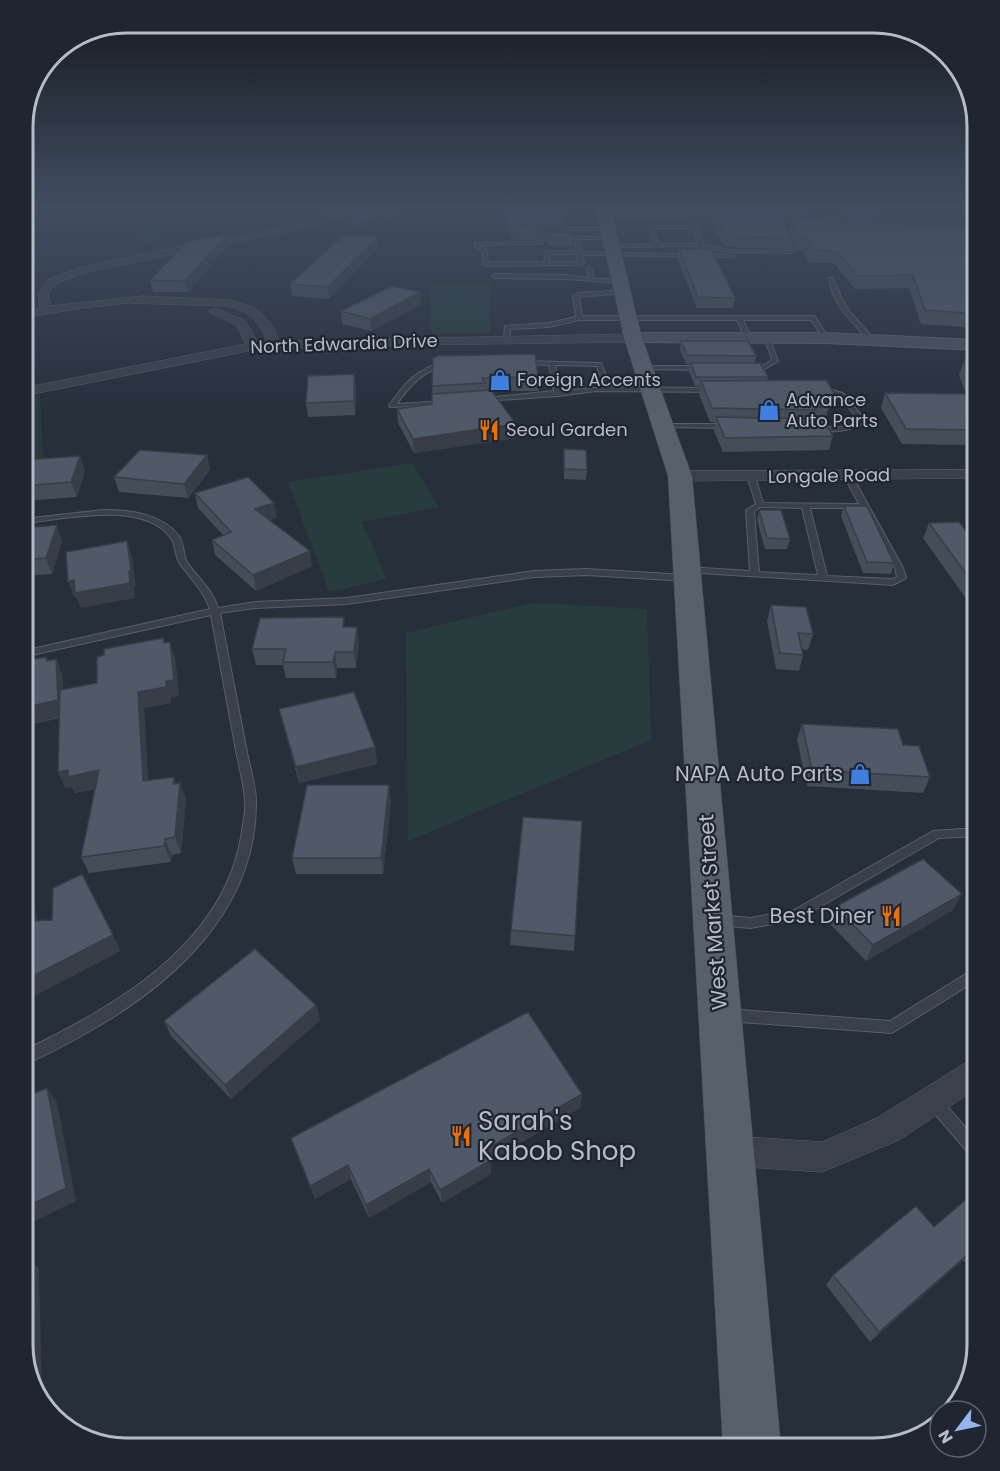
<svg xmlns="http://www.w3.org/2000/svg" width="1000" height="1471" viewBox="0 0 1000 1471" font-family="Poppins,sans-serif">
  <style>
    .green { fill: #293c3d }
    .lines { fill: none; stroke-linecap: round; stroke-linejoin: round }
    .service-casing { stroke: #585f6a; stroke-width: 2 }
    .minor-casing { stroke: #585f6a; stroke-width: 1 }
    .secondary-casing { stroke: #585f6a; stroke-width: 2 }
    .primary-casing { stroke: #434a55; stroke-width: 1 }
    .service { fill: #3a414c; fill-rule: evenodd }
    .minor { fill: #3a414c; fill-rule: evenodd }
    .secondary { fill: #49505e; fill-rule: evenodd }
    .primary { fill: #58606c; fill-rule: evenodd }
    .wall { fill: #454d59 }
    .shaded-wall { fill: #383e48 }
    .building { fill: #505967; stroke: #383e48; stroke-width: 1.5 }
    .labels { text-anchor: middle; stroke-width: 4.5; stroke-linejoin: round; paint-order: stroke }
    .far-street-label { font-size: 18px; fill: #b6bcc7; stroke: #1f2631 }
    .far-poi-label { font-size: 18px; fill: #b6bcc7; stroke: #1f2631; text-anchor: start }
    .poi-label { font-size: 21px; fill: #b6bcc7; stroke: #1f2631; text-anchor: end }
    .street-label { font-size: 21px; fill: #b6bcc7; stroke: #1f2631 }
    .near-poi-label { font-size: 26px; fill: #b6bcc7; stroke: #1f2631; text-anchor: start }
    .rim { fill: none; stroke: #b6bcc7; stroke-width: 3 }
  </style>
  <rect width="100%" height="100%" fill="#272f3b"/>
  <path class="green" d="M23,207H184L195,216L148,224L173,247L154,250L121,221L51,213L23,216Z
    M490,283L491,333L431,334L430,285Z
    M40,396L43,457L23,460V399Z
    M412,463L439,507L362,522L387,579L329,592L288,482Z
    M532,603L647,609L651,740L408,841L406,633Z"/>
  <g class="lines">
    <defs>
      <path id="service" d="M691,215L695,222L715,223L697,224L703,242L701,244L727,250L791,251L792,249L780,231L782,230L797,249L792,253L727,252L697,246L613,247L611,246L613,245L654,244L649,230L652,226H692L689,216ZM655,228H693L698,242L696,244H659L653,230Z
        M561,228H609L611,229L609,230H559Z
        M546,235L613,238L611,239H580L581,252L732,255L734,256L732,257L582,255L584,263L581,265L486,266L483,264V251L476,248L474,244L476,243L538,242V238ZM547,237L575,239L576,251H546L544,262H488L487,250L479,245L541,244L543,243V240ZM550,254H577L578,262H549Z
        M589,267L592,269L594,279H620L623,281L620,283L565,279L495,278L492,276L495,274L565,275L589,278L586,269Z
        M829,278H833L841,297L849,311L873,338V340H869C853,324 831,302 829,278Z
        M623,290L625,293L579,297L582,316H813L815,317L829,338L824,339L811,320H743L751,338L748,340L745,338L737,320H579L549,327L510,329V339L507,341L504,339L505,326L549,323L576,317L573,296L578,293Z
        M764,336L769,337L778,361L763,370H748V368L760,367L772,360Z
        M524,361L601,363L611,387L712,388L715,390L712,392L596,391L558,396L484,401L483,400L486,398L554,391L549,365L522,364V362ZM555,365L597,366L604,387L561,391Z
        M445,362L447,363V365C424,370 410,385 397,404L446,401L449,403L448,404L390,407L389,406C403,385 419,366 445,362Z
        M644,366H704L707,368L704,370L642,369L641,368Z
        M821,387L843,393L865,420V422C850,432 832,433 815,430V428L817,427H841L859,421L839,395L819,390L818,389Z
        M664,424H726L729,426L726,428L662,427L661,426Z
        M748,474L755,476L763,503L859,504L844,476L851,474L903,568L906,578L893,585L684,572L683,570L687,567L750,571L746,510L756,504L747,476ZM761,507L802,508L818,575L759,572L754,511ZM810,508H862L895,568L897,577L892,579L827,576Z
        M103,510C130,510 161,513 179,536C184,543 183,555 187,562C199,580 211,587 218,608L255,602L347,598L534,571L586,569L687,575L691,578L687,581L586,575L534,577L347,604L255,608L220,613C229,658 237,702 246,747C249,765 257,788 256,805C255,911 173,984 88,1032C67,1044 45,1056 23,1065V1051C116,1006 226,944 242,831C243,822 246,812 245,804C245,785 238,764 235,745C227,702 219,658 211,615L23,657V651L210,609C203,590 192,580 180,564C175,557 176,545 171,538C142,499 64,520 23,523V519Z
        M977,828V836L939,838L797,920L750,928L718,925L714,924L712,920L714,916L718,915L750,918L794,910L933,831Z
        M977,967V980L892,1033L727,1021L722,1019L720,1015L722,1011L727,1009L890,1021Z
        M934,1095L939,1097L977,1141V1159L972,1157L929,1107L927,1102L929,1097Z"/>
      <path id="minor" d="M355,207H370L304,228L87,272L57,283L48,294L51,306L142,296L231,300L253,307L263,315L273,326L279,341L633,334L639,338L633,342L337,346L253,350L23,396V388L246,344L236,325L211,313L209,311L215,308L244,320L258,342H267C261,322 247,309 226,306L127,303L82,308L23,318V312L40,308L38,294L49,279L84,266L303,223Z
        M603,213L806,215L977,225V231L806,221L606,218L602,215Z
        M977,470V478L680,481L672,476L680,471Z
        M977,1058V1088L899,1140L822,1172L731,1166L720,1162L716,1151L720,1140L731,1136L822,1142L877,1118L967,1062Z"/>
      <path id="secondary" d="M633,333H826L977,340V350L826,343L627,342L625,338L627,334Z"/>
      <path id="primary" d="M596,207H610L642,338L692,476L781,1448H723L668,476L624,338Z"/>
    </defs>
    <use href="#service" class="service-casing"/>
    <use href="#minor" class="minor-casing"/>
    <use href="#secondary" class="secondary-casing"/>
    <use href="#primary" class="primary-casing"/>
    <use href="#service" class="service"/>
    <use href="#minor" class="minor"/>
    <use href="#secondary" class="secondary"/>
    <use href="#primary" class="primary"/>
  </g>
  <path class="wall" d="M309,207H346L325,214Z
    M422,207L361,229L339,219L338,214Z
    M522,207H563L566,219V226L545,227V233L537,236L536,240H513L503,220V213L524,212Z
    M835,207H876L871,223L978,228V328L921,324L909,288L855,289L834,263H810L802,250H799L788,231L790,219L850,222L852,215H841Z
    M714,215L791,238L789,249L725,247L712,225Z
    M548,233L572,238V246H549L547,240Z
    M229,245L188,292H153L150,280Z
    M379,247L329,299L292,296L290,284Z
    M679,249L735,298L733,308H697L677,259Z
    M421,304L371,331L342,324L341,311Z
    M681,341L756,356L755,363L768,377L767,380L835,394L832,407L828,410L825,421H823L833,436L829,450L723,452L714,431L715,422H710L699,394L700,386H695L689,372L691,364H686L680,350Z
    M433,358L538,377V391H492L516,438L414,453L398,423L397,409L432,404Z
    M964,361L978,362V445L902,444L881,408L885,393L966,394L959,375Z
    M354,374L356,388L355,415L308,417L306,403Z
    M564,449L587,470L586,480L564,479Z
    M207,455L210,470L188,498L119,492L114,477Z
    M23,460L85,470L77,497L23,501Z
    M195,493L277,518L270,520L312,566L256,591L215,555L212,540L223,535L198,508Z
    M844,506L894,563L891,574L863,573L841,516Z
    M759,510L790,539L787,549H765L757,520Z
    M929,523L978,546V607H972L923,538Z
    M23,528L62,541L52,574L23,576Z
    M771,605L813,634L808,650L802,649L803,655L799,671L776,669L767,621Z
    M346,627H357L359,643L356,668H337L336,678H286L283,665H256L252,649Z
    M165,643L175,658L179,696L171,697V703L144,708L148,780L176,784L180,783L186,799L181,853L172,855L171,862L89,873L81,857L95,789L75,793L72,787L65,788L60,718L23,726V661L46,657L48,661L56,659L62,675L63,690L97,683Z
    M279,709L375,747L377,764L299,783Z
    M802,724L930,777L923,793L807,786L797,740Z
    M391,801L383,874H296L292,858Z
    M835,907L953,910L866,961L829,923Z
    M511,930L575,936L574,951L510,945Z
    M316,1005L320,1020L231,1099L171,1036L164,1021Z
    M582,1094L580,1108L491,1160V1174L442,1203L431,1182L369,1218L351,1179L315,1199L291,1138Z
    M977,1190V1253L966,1263L963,1260L870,1342L826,1285L833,1275L934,1227Z"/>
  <path class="shaded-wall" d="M328,207H346L325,214V208Z
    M406,207H422L361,229V223Z
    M545,226V233L537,236L536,240V232L537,228Z
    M227,234L229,245L188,292L185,281Z
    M378,236L379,247L329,299L328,287Z
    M420,292L421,304L371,331L370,319Z
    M354,374L356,388L355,415L354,401Z
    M835,394L832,407L828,410V407L825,399Z
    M516,424V438L414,453L413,439Z
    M207,455L210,470L188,498L184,484Z
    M80,456L85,470L77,497L71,482Z
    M274,503L277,518L258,524L255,509Z
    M57,525L62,541L52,574L46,558Z
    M127,541L132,557L136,587H134L135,598L81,608L76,597H74L68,582L129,572Z
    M310,551L312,566L256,591L253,575Z
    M357,627L359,643L356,668L354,652Z
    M170,642L175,658L179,696L171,697V703L144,708L149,797L143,781L138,692L166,681Z
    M335,652L337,668L336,678L333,662Z
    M56,659L62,675L65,716L23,726V708Z
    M375,747L377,764L299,783L296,767Z
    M68,770H99L106,786L75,793L72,787L65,788L58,772Z
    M174,777L179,793L180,783L186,799L181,853L175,837L173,784Z
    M389,785L391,801L383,874L381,858Z
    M23,829L25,833L39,937L30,921L23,867Z
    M165,839L172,855L171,862L164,846Z
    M962,894L953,910L866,961L873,945Z
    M113,935L121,951L23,1002V981Z
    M316,1005L320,1020L231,1099L225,1085Z
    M47,1088L57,1102L76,1201L23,1227V1208Z
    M582,1094L580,1108L485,1163V1150Z
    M491,1160V1174L442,1203L440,1190Z
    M348,1165L351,1179L315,1199L310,1186Z
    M429,1169L431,1182L369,1218L366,1205Z
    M974,1249L963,1260L870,1342L879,1332Z
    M26,1256L39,1268L42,1403L36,1396L29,1368Z"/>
  <path class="building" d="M359,207H406L361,223L338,214Z
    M525,207H563L566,219L516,220L513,223L517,226H545L537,228L536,232L513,233L503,213L526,212Z
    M755,214L775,216L781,220L791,238L727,236L714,215Z
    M852,214L873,215L871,223L978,228V314L925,310L913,275L858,276L837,251L813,250L805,238H801L790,219L858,222Z
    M548,233H571L572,238H549Z
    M227,234L185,281L150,280L187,242Z
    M344,235L378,236L328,287L290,284Z
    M679,249H711L735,298L698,297Z
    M392,286L420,292L370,319L341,311Z
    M681,341H748L756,356L687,355Z
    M535,354L538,377L482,378L485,383L432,386L433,358L437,356Z
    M964,361L978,362V430L906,429L885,393L977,394Z
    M691,363H760L768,377H696Z
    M354,374V401L306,403L308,376Z
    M826,380L835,394L825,399L828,407H814L816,410L712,408L701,381Z
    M491,390L516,424L413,439L397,409L432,404V394Z
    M716,417L822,419L833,436L725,438Z
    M564,449L586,450L587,470L564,469Z
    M140,450L207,455L184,484L114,477Z
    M80,456L71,482L23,486V460Z
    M248,477L274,503L255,509L310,551L253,575L212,540L231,532L195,493Z
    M844,506H867L894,563L867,562Z
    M759,510H781L790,539L767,538Z
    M959,522L978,546V590L929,523Z
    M57,525L46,558L23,560V528Z
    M127,541L131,571L129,572L130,583L75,593L74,580L68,582L66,552Z
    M771,605L806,607L813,634L798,633L803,655L780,653Z
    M344,617L343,627H357L354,652H335L333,662H283L286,649H252L260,618Z
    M163,638L164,643L170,642L174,680L166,681V687L138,692L143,781L174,777L173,784L180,783L175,837L165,839L164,846L81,857L99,770L68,777V770L58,772L60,690L97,683V657L104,655V649Z
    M46,657L47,661L56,659L58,700L23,708V661Z
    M354,692L375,747L296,767L279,709Z
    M802,724L898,729L903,745L919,746L930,777L812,770Z
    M307,785H389L381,858H292Z
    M523,817L582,821L575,936L511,930Z
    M923,859L962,894L873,945L835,907Z
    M23,867L30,921L52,920L53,888L82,874L113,935L23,981Z
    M255,949L316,1005L225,1085L164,1021Z
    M528,1012L582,1094L485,1150L491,1160L440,1190L429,1169L366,1205L348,1165L310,1186L291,1138Z
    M47,1088L66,1188L23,1208V1098Z
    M977,1190V1252L974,1249L879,1332L833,1275L916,1206L934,1227Z
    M26,1256L29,1368L22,1345L23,1257Z"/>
  <linearGradient id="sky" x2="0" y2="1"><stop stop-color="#151a20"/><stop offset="0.5" stop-color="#414d60"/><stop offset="1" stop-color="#414d60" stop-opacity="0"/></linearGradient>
  <rect width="1000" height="413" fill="url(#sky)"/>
  <defs>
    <symbol id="shop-bare" viewBox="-9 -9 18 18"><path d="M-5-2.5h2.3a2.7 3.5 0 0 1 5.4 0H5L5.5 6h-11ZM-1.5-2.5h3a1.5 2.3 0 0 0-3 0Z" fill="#3f7fe0" stroke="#1f2631" stroke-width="2.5" paint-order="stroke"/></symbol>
    <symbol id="restaurant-bare" viewBox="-9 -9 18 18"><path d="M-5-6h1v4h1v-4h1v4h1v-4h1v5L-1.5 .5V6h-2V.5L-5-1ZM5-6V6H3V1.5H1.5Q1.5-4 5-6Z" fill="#e8710a" stroke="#1f2631" stroke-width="2.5" paint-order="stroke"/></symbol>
  </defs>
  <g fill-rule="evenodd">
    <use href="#shop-bare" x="485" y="365" width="30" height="30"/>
    <use href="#shop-bare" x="754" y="395" width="30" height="30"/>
    <use href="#restaurant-bare" x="474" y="415" width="30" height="30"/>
    <use href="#shop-bare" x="845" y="759" width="30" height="30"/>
    <use href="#restaurant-bare" x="876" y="901" width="30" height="30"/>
    <use href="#restaurant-bare" x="446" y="1121" width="30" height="30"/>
  </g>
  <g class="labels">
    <g class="far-street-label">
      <text transform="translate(344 344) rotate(-2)" y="6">North Edwardia Drive</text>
      <text transform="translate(829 476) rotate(-1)" y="6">Longale Road</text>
    </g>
    <g class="far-poi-label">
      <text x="517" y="386">Foreign Accents</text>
      <text x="786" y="406">Advance<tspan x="786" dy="21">Auto Parts</tspan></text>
      <text x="506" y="436">Seoul Garden</text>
    </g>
    <g class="poi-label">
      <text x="843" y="781">NAPA Auto Parts</text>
      <text x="874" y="923">Best Diner</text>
    </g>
    <g class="street-label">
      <text transform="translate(713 912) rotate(-94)" y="7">West Market Street</text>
    </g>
    <g class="near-poi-label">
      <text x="478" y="1130">Sarah's<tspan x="478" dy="30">Kabob Shop</tspan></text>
    </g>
  </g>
  <path d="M0 0H1000V1471H0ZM126 33H874A93 93 0 0 1 967 126V1345A93 93 0 0 1 874 1438H126A93 93 0 0 1 33 1345V126A93 93 0 0 1 126 33Z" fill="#1f2631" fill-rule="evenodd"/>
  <path class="rim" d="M126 33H874A93 93 0 0 1 967 126V1345A93 93 0 0 1 874 1438H126A93 93 0 0 1 33 1345V126A93 93 0 0 1 126 33Z"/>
  <g transform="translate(958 1429) rotate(238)"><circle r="28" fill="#1f2631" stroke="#5b626d" stroke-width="1.5"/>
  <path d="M0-4.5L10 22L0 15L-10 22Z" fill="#95b6ed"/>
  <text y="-9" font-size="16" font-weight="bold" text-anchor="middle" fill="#b6bcc7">N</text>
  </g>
</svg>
